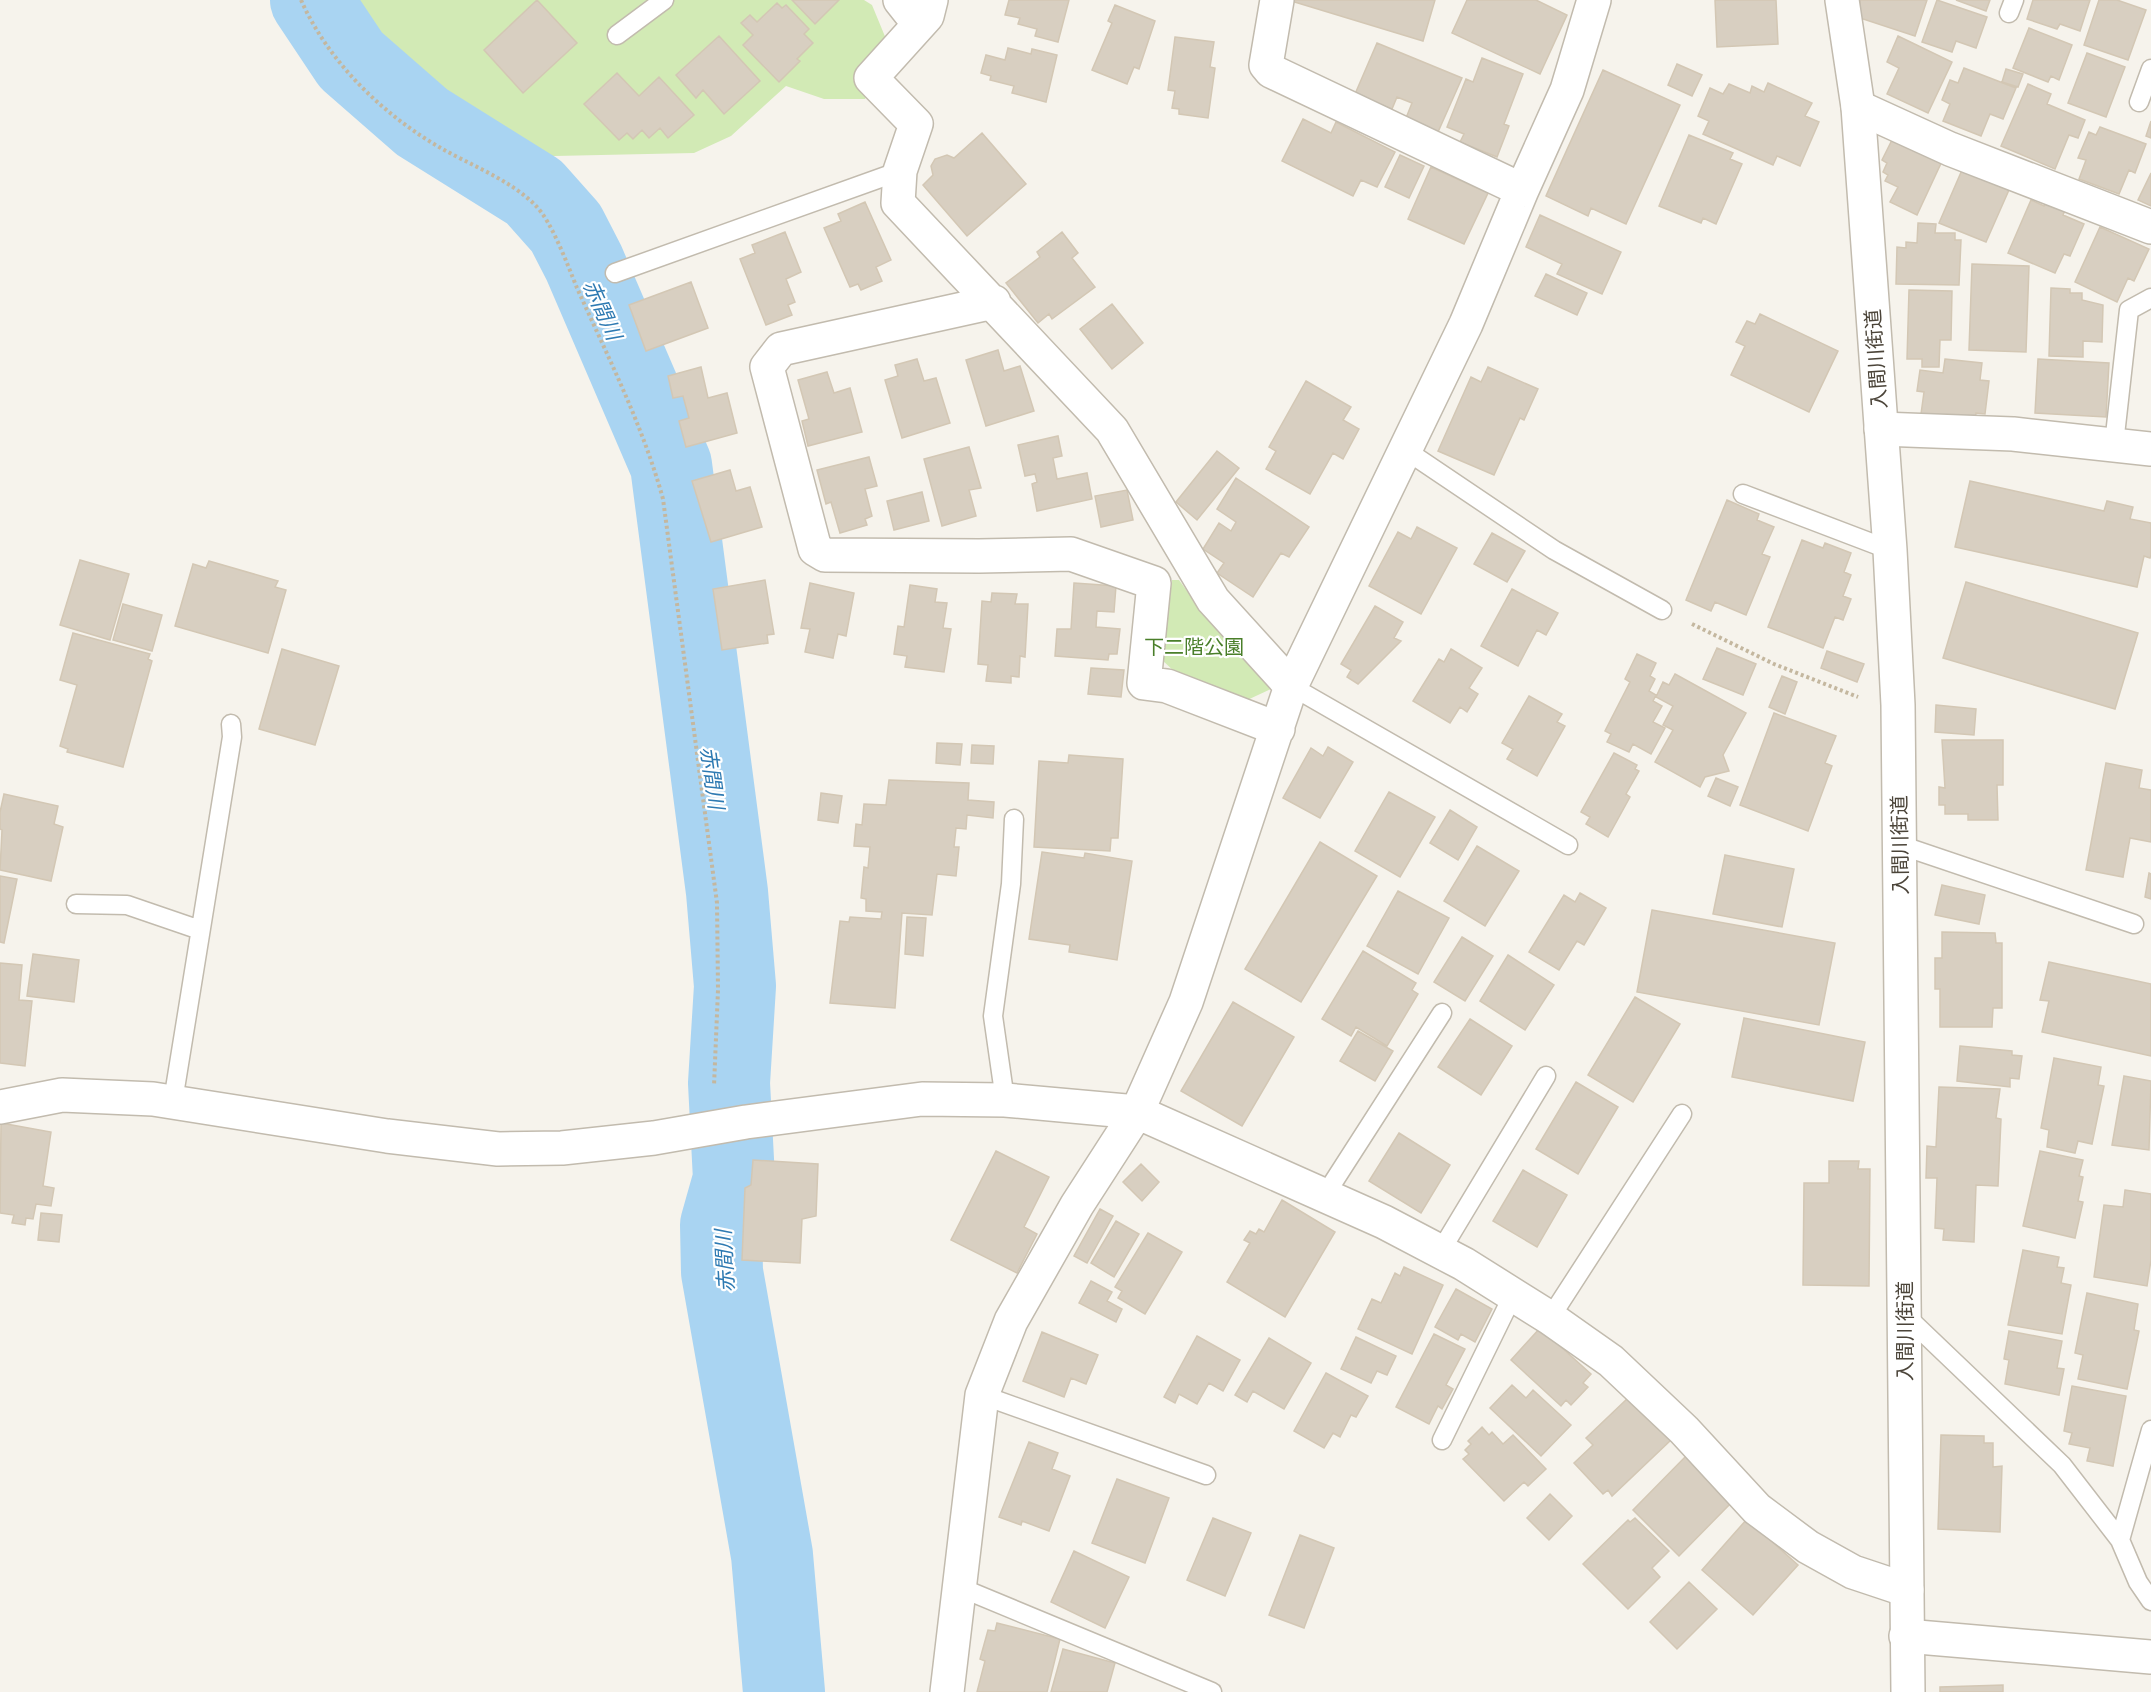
<svg xmlns="http://www.w3.org/2000/svg" width="2151" height="1692" viewBox="0 0 2151 1692" font-family="'Space Grotesk','Noto Sans JP',sans-serif">
  <style>
    .green { fill: #d2eab5 }
    .lines { fill: none; stroke-linecap: round; stroke-linejoin: round }
    .river { stroke: #a9d4f2; stroke-width: 82 }
    .building { fill: #d8cfc1; stroke: #d3c7b4; stroke-width: 1.5 }
    .service-casing { stroke: #c2bbae; stroke-width: 21 }
    .minor-casing { stroke: #c2bbae; stroke-width: 36 }
    .tertiary-casing { stroke: #c2bbae; stroke-width: 36 }
    .path { stroke: #c4b79f; stroke-width: 4; stroke-dasharray: 3 3; stroke-linecap: butt }
    .service { stroke: #fff; stroke-width: 18 }
    .minor { stroke: #fff; stroke-width: 33 }
    .tertiary { stroke: #fff; stroke-width: 33 }
    .labels { text-anchor: middle; stroke-width: 4.5; stroke-linejoin: round; paint-order: stroke }
    .street-label { font-size: 20px; fill: #4b4439; stroke: #fff }
    .park-label { font-size: 20px; fill: #4a7f2a; stroke: #fff }
    .water-label { font-size: 21px; font-style: italic; fill: #2e7ab2; stroke: #fff }
  </style>
  <rect width="100%" height="100%" fill="#f6f3ec"/>
  <path class="green" d="M325,0H864L872,5L891,51L865,99H824L786,86L731,136L694,153L505,157L436,122L405,92L363,57L330,16Z
    M1172,580H1179L1203,613L1275,687L1243,702L1178,675L1160,658Z"/>
  <g class="lines">
    <path class="river" d="M311,0L351,60L422,122L534,192L566,228L584,263L671,465L727,892L735,986L729,1083L734,1179L721,1225L722,1272L772,1555L784,1692"/>
  </g>
  <path class="building" d="M537,0L577,43L523,93L484,50Z
    M792,0H839L815,24Z
    M1009,0H1069L1058,42L1035,36L1037,29L1018,24L1020,18L1005,15Z
    M1288,0H1435L1423,41Z
    M1467,0H1536L1567,15L1540,74L1452,33Z
    M1715,0H1776L1778,44L1717,47Z
    M1860,0H1927L1915,36L1860,18Z
    M1937,0L1987,17L1976,48L1956,41L1952,52L1922,42Z
    M1956,0H1990L1986,11Z
    M2033,0H2090L2080,31L2060,24L2057,29L2027,19Z
    M2099,0H2117L2146,10L2128,60L2084,45Z
    M777,3L782,8L786,5L809,29L804,34L813,43L797,59L800,61L779,82L743,45L753,35L741,23L750,15L757,22Z
    M1115,5L1155,21L1139,69L1134,67L1127,84L1092,70L1112,23L1108,21Z
    M2029,28L2072,45L2059,80L2051,76L2048,82L2013,68Z
    M719,36L760,81L724,114L703,90L696,98L676,75Z
    M1898,36L1952,62L1928,113L1887,94L1899,68L1887,62Z
    M1175,37L1214,42L1210,67L1215,68L1208,118L1179,114V109L1172,108L1175,91L1168,90Z
    M1377,43L1462,78L1438,132L1406,118L1412,103L1397,97L1392,109L1355,94Z
    M1008,48L1031,54L1032,49L1057,55L1046,102L1012,93L1014,86L990,80L991,76L981,73L986,55L1005,60Z
    M2087,53L2125,67L2106,117L2068,103Z
    M1482,58L1523,74L1504,124L1509,126L1497,157L1460,142L1464,134L1447,127L1466,79L1473,82Z
    M1677,64L1702,75L1692,96L1668,85Z
    M1964,68L2016,88L2003,119L1990,114L1981,136L1943,121L1950,104L1942,100L1950,80L1958,83Z
    M2006,69L2023,74L2018,87L2002,82Z
    M1603,70L1680,105L1626,224L1591,208L1588,216L1546,196Z
    M617,73L639,96L659,77L694,115L668,138L660,128L649,138L642,130L633,139L627,133L619,140L584,104Z
    M1768,83L1812,103L1805,116L1819,122L1800,166L1777,156L1773,165L1703,134L1709,121L1698,116L1710,88L1723,94L1729,84L1750,93L1752,86L1764,92Z
    M2028,84L2051,94L2047,104L2085,120L2078,138L2069,135L2055,169L2001,146Z
    M1303,119L1331,133L1336,122L1395,152L1377,187L1361,180L1353,196L1282,161Z
    M2151,121V138L2146,136Z
    M2100,127L2146,144L2135,173L2129,170L2119,194L2079,179L2086,160L2078,158L2089,132L2096,135Z
    M982,133L1026,184L967,236L923,185L933,175L931,166L935,159L947,155L954,158Z
    M1689,135L1733,153L1730,159L1742,164L1716,224L1703,218L1701,223L1659,206Z
    M1894,136L1943,159L1917,215L1890,202L1898,187L1885,181L1888,175L1883,172L1887,163L1882,160Z
    M1400,155L1424,166L1409,198L1385,187Z
    M1431,167L1488,193L1464,244L1408,219Z
    M1962,170L2009,190L1986,242L1939,223Z
    M2151,173V206L2138,200Z
    M2031,200L2044,206L2047,200L2066,208L2063,215L2084,224L2070,256L2064,254L2055,273L2008,253Z
    M865,202L891,260L876,267L882,281L861,290L858,284L850,287L824,228L841,221L838,214Z
    M1540,215L1621,252L1602,294L1557,274L1562,264L1526,247Z
    M1918,223L1936,224L1935,233H1955V240H1961L1959,285L1896,284L1897,247L1906,248V242L1917,243Z
    M2100,227L2149,249L2134,281L2128,278L2117,302L2075,282Z
    M785,232L801,272L786,279L795,302L788,305L792,315L766,325L740,259L755,253L752,245Z
    M1062,232L1078,253L1072,258L1095,287L1052,319L1049,314L1038,323L1006,283L1040,257L1037,252Z
    M1972,264L2029,266L2026,352L1969,350Z
    M1546,274L1587,293L1577,315L1535,296Z
    M691,282L708,328L646,351L629,305Z
    M2051,288L2070,289V293H2082V300L2103,305L2102,342L2083,341V357L2049,356Z
    M1909,290L1952,291L1951,340H1940L1939,367H1922V359H1907Z
    M1112,304L1143,343L1112,369L1080,329Z
    M1760,314L1838,351L1809,412L1731,375L1745,346L1736,342L1747,321L1755,324Z
    M998,350L1004,371L1020,366L1034,411L986,426L966,360Z
    M917,359L924,381L936,378L950,423L902,438L885,380L898,376L895,365Z
    M1945,359L1982,363L1980,380L1989,381L1985,414L1976,413L1975,421L1921,414L1924,392L1917,391L1920,370L1943,373Z
    M2038,359L2109,363L2106,417L2035,413Z
    M701,367L708,398L727,393L737,433L686,447L679,421L689,418L683,396L673,398L668,376Z
    M1488,367L1538,389L1524,420L1520,418L1494,475L1438,451L1471,377L1481,382Z
    M827,372L834,393L850,388L862,432L808,446L802,421L809,419L798,380Z
    M1306,381L1351,407L1343,420L1359,429L1343,459L1333,453L1310,494L1266,469L1276,451L1269,447Z
    M1058,436L1062,456L1053,458L1057,479L1087,473L1092,499L1037,511L1032,484L1037,482L1035,474L1025,476L1018,445Z
    M969,447L981,488L969,490L976,516L942,526L924,459Z
    M1217,451L1239,468L1197,520L1176,502Z
    M869,457L877,486L865,489L872,516L865,519L867,525L840,533L831,502L826,504L817,470Z
    M730,470L736,491L750,487L762,527L711,542L692,481Z
    M1236,478L1309,527L1289,557L1281,553L1253,597L1217,573L1224,563L1203,549L1219,523L1231,531L1236,522L1217,509Z
    M1970,481L2104,511L2107,501L2133,507L2130,519L2151,523V555L2150,558L2144,556L2137,587L1955,547Z
    M1127,490L1133,520L1101,527L1095,496Z
    M922,492L929,521L894,530L887,501Z
    M1727,500L1759,514L1757,520L1774,527L1762,554L1770,557L1746,615L1715,602L1711,611L1686,600Z
    M1417,527L1457,548L1421,614L1369,586L1398,532L1411,539Z
    M1492,533L1525,551L1507,582L1474,564Z
    M1802,540L1823,548L1825,543L1851,553L1844,572L1851,575L1843,596L1851,599L1843,620L1835,617L1823,648L1768,627Z
    M80,560L129,574L110,640L60,625Z
    M209,561L278,581L275,587L286,590L268,653L175,626L193,564L206,568Z
    M765,580L774,634L767,635L768,643L722,650L713,589Z
    M1966,582L2138,633L2115,709L1943,658Z
    M810,583L854,593L846,636L838,634L833,658L805,652L810,629L801,628Z
    M1074,583L1116,586L1114,612L1097,611L1096,627L1120,629L1117,654H1109L1108,660L1055,656L1057,629H1071Z
    M910,585L937,589L935,602L947,603L943,628L951,629L944,672L905,667L907,656L894,654L898,626L904,627Z
    M1512,589L1558,613L1546,635L1537,630L1518,666L1481,646Z
    M992,593L1017,594L1015,604H1028L1025,657L1020,656L1019,677L1011,676V683L986,681L988,665L978,664L982,601L991,602Z
    M123,604L162,615L152,651L113,640Z
    M1375,606L1403,622L1394,638L1401,641L1358,684L1347,677L1351,670L1341,664Z
    M73,633L150,654L148,659L152,661L123,767L67,752L68,749L60,746L77,685L60,680Z
    M1717,648L1756,664L1743,695L1703,679Z
    M282,649L339,666L315,745L259,729Z
    M1451,649L1482,668L1469,688L1478,694L1467,712L1460,707L1450,723L1413,701L1439,659L1444,662Z
    M1827,651L1864,664L1857,682L1821,668Z
    M1637,654L1656,663L1650,676L1655,679L1649,691L1656,695L1653,701L1662,706L1653,722L1665,728L1651,754L1633,744L1629,752L1607,742L1611,734L1605,731L1630,682L1625,679Z
    M1091,668L1124,670L1121,697L1088,694Z
    M1675,674L1746,713L1723,755L1729,771L1705,777L1700,787L1655,762L1673,730L1663,725L1673,706L1656,697L1663,682L1669,685Z
    M1782,676L1797,682L1785,714L1769,707Z
    M1529,696L1562,714L1557,722L1565,726L1537,776L1507,759L1513,749L1502,743Z
    M1936,705L1976,709L1974,735L1935,732Z
    M1774,713L1836,736L1825,763L1832,766L1808,831L1740,805Z
    M1942,740H2003V785H1997L1998,820H1968V814H1945V805H1939V787L1945,788Z
    M937,743L962,744L960,765L936,763Z
    M972,745L994,746L993,764L971,763Z
    M1328,747L1353,762L1320,818L1283,798L1311,748L1323,756Z
    M1614,753L1637,765L1635,769L1639,771L1626,794L1630,797L1608,837L1586,824L1590,817L1581,812Z
    M1069,755L1123,759L1118,838H1111L1110,851L1034,847L1039,761L1068,763Z
    M2106,763L2142,770L2139,788L2151,790V842L2130,838L2123,877L2086,870Z
    M1716,778L1738,787L1730,806L1708,796Z
    M889,780L969,783L968,800L994,802L993,818L967,815L966,829L956,828L954,847H959L956,876L937,874L932,915L902,913L895,1008L830,1003L840,921L849,922L850,917L881,919L882,912L866,911V899L861,898L864,867L868,868L870,847L854,846L856,824L862,825L864,804L886,805Z
    M1389,792L1435,817L1400,877L1355,851Z
    M821,793L842,796L838,823L818,820Z
    M4,794L58,806L54,824L63,827L51,881L0,870L2,830L0,829V812Z
    M1450,810L1477,827L1458,860L1430,843Z
    M1320,842L1377,876L1301,1002L1245,969Z
    M1477,846L1519,871L1485,926L1444,901Z
    M1042,852L1084,858L1085,853L1132,861L1117,960L1069,952L1070,945L1029,939Z
    M1725,855L1794,869L1782,927L1713,914Z
    M2149,873L2151,874V899L2145,897Z
    M0,876L17,879L4,943L0,942Z
    M1942,885L1985,895L1979,924L1935,915Z
    M1398,891L1449,918L1418,974L1367,946Z
    M1580,893L1606,908L1584,945L1577,941L1559,970L1529,952L1564,895L1575,902Z
    M1652,910L1835,943L1819,1025L1637,992Z
    M907,917L926,918L923,956L905,954Z
    M1942,932L1995,933L1996,943H2002V1008H1993L1992,1027H1940V989H1935V958H1942Z
    M1462,937L1493,956L1465,1001L1434,982Z
    M1363,951L1416,983L1412,990L1418,994L1387,1046L1356,1027L1351,1036L1322,1019Z
    M33,954L79,960L74,1002L27,996Z
    M1508,955L1554,985L1525,1030L1480,1001Z
    M2049,962L2151,984V1056L2042,1032L2049,1001L2040,1000Z
    M0,963L22,965L19,1000L32,1001L25,1066L0,1063Z
    M1635,997L1680,1024L1633,1102L1588,1075Z
    M1233,1002L1294,1037L1242,1126L1181,1091Z
    M1744,1018L1865,1042L1853,1101L1732,1077Z
    M1470,1019L1512,1046L1481,1095L1438,1067Z
    M1358,1031L1393,1051L1375,1081L1340,1061Z
    M1960,1046L2012,1051V1055L2022,1056L2019,1079L2010,1078V1087L1957,1081Z
    M2054,1058L2101,1067L2098,1085L2104,1086L2092,1144L2078,1141L2075,1153L2047,1147L2049,1130L2041,1128Z
    M2124,1076L2151,1081L2149,1150L2112,1145Z
    M1576,1082L1618,1107L1578,1174L1536,1149Z
    M1939,1087L2000,1089L1996,1118L2001,1119L1998,1186L1976,1185L1974,1242L1943,1240L1944,1229L1935,1228L1937,1178H1926L1927,1146L1936,1147Z
    M1,1123L51,1132L43,1186L54,1188L51,1206L36,1204L33,1219L26,1218L25,1225L12,1223L14,1215L0,1213Z
    M1399,1133L1450,1165L1421,1213L1369,1181Z
    M996,1151L1049,1177L1024,1227L1037,1234L1017,1273L951,1240Z
    M2040,1151L2083,1160L2079,1176L2083,1177L2078,1201L2083,1202L2075,1238L2023,1226Z
    M753,1160L818,1164L816,1216L802,1219L800,1263L742,1260L745,1188L751,1185Z
    M1829,1161H1859L1858,1169H1870L1869,1286L1803,1285L1804,1183H1829Z
    M1141,1164L1159,1182L1142,1201L1123,1182Z
    M1523,1170L1567,1195L1537,1247L1493,1221Z
    M2125,1190L2151,1194V1260L2147,1286L2094,1277L2104,1205L2123,1207Z
    M1282,1200L1335,1232L1285,1317L1227,1282L1250,1243L1244,1240L1250,1231L1256,1234L1259,1229L1264,1232Z
    M1100,1209L1113,1216L1087,1263L1074,1256Z
    M41,1213L62,1215L59,1242L38,1240Z
    M1116,1221L1139,1234L1114,1277L1091,1263Z
    M1148,1233L1182,1252L1145,1314L1118,1298L1122,1291L1115,1287Z
    M2023,1250L2059,1257L2057,1267L2064,1268L2061,1283L2071,1285L2062,1334L2008,1325Z
    M1404,1267L1443,1285L1412,1354L1358,1329L1372,1299L1381,1303L1395,1273L1400,1276Z
    M1091,1281L1112,1292L1107,1301L1122,1309L1116,1322L1079,1303Z
    M1456,1289L1492,1309L1475,1342L1461,1334L1458,1340L1435,1327Z
    M2087,1293L2138,1304L2134,1330L2139,1331L2127,1389L2078,1379L2083,1355L2075,1353Z
    M1540,1328L1591,1374L1583,1383L1588,1387L1571,1405L1566,1400L1561,1406L1511,1360Z
    M2009,1331L2062,1341L2057,1368L2064,1369L2059,1395L2005,1384L2009,1360L2004,1359Z
    M1042,1332L1098,1355L1086,1384L1071,1378L1064,1397L1023,1381Z
    M1434,1334L1465,1349L1446,1385L1453,1389L1442,1409L1438,1406L1429,1424L1396,1407Z
    M1197,1336L1240,1360L1223,1391L1209,1383L1197,1404L1179,1394L1175,1403L1164,1397Z
    M1356,1337L1396,1356L1387,1375L1377,1371L1371,1383L1341,1369Z
    M1269,1338L1311,1363L1284,1409L1253,1391L1247,1402L1235,1395Z
    M1326,1373L1368,1396L1356,1417L1351,1415L1340,1437L1333,1433L1324,1448L1294,1431Z
    M1512,1385L1526,1398L1533,1390L1571,1425L1541,1456L1490,1408Z
    M2072,1386L2126,1396L2113,1466L2087,1461L2090,1448L2069,1444L2072,1433L2064,1431Z
    M1630,1396L1671,1440L1612,1496L1608,1490L1603,1494L1574,1463L1593,1445L1586,1438Z
    M1482,1427L1489,1435L1492,1432L1503,1444L1513,1435L1546,1469L1528,1486L1524,1482L1504,1501L1463,1459L1469,1454L1465,1450L1471,1444L1468,1441Z
    M1941,1435L1984,1436V1443H1993V1467L2002,1466L2000,1532L1938,1529Z
    M1029,1442L1058,1453L1052,1469L1070,1476L1049,1531L1022,1521L1021,1525L999,1517Z
    M1687,1455L1733,1501L1679,1556L1633,1510Z
    M1117,1479L1169,1498L1145,1563L1092,1543Z
    M1550,1494L1572,1516L1549,1540L1527,1518Z
    M1213,1518L1251,1533L1225,1596L1187,1580Z
    M1635,1518L1669,1551L1652,1568L1660,1577L1628,1609L1583,1564L1628,1520L1630,1522Z
    M1747,1519L1798,1565L1753,1615L1702,1570Z
    M1300,1535L1334,1548L1304,1628L1269,1615Z
    M1074,1551L1129,1577L1105,1628L1051,1602Z
    M1689,1582L1717,1609L1677,1649L1650,1622Z
    M997,1623L1060,1639L1047,1692H977L985,1661L980,1659L988,1630L995,1631Z
    M1063,1649L1115,1663L1107,1692H1051Z
    M2003,1685V1692H1940V1687Z"/>
  <g class="lines">
    <defs>
      <path id="service" d="M2009,13L2014,0
        M617,35L664,0
        M2139,102L2151,69
        M615,273L900,171
        M2114,444L2129,310L2151,298
        M1407,451L1554,550L1662,610
        M1743,494L1890,550
        M1291,686L1568,845
        M1900,845L2134,924
        M76,904L127,905L200,930
        M1005,1100L993,1016L1011,884L1014,819
        M173,1101L232,737L231,724
        M1325,1195L1442,1013
        M1440,1252L1546,1076
        M1905,1315L2062,1465L2120,1540L2138,1582L2151,1601
        M1550,1318L1682,1114
        M982,1395L1206,1475
        M1442,1440L1513,1295
        M2120,1540L2151,1430
        M959,1587L1212,1692"/>
      <path id="minor" d="M900,0L919,24
        M931,0L927,16L871,78L916,124L900,171L898,203L1112,430L1213,600L1291,686
        M1277,0L1266,65L1271,71L1522,190
        M1858,107L1950,149L2151,227
        M994,302L781,349L767,367L815,549L825,555L979,556L1071,554L1154,583L1144,683L1167,686L1278,729
        M1881,429L2013,434L2151,449
        M0,1107L62,1095L153,1099L387,1136L498,1149L562,1148L654,1138L746,1122L922,1099L1005,1100L1137,1112L1384,1222L1464,1264L1550,1318L1611,1361L1684,1430L1757,1509L1808,1547L1853,1572L1907,1590
        M1906,1636L2151,1657
        M947,1692L982,1395L1011,1321L1077,1205L1137,1112L1186,1002L1291,686L1466,324L1522,190L1567,90L1594,0"/>
      <path id="tertiary" d="M1842,0L1858,107L1890,550L1898,705L1908,1692"/>
    </defs>
    <use href="#service" class="service-casing"/>
    <use href="#minor" class="minor-casing"/>
    <use href="#tertiary" class="tertiary-casing"/>
    <path class="path" d="M301,0C328,61 381,113 439,147C470,165 511,180 536,206C552,222 568,266 577,288C608,357 643,426 663,499L717,903L718,990L714,1086
      M1692,624L1774,664L1858,697"/>
    <use href="#service" class="service"/>
    <use href="#minor" class="minor"/>
    <use href="#tertiary" class="tertiary"/>
  </g>
  <g class="labels">
    <g class="street-label">
      <text transform="translate(1876 359) rotate(-94)" y="7">入間川街道</text>
      <text transform="translate(1900 845) rotate(-91)" y="7">入間川街道</text>
      <text transform="translate(1905 1331) rotate(-90)" y="7">入間川街道</text>
    </g>
    <g class="park-label">
      <text x="1194" y="654">下二階公園</text>
    </g>
    <g class="water-label">
      <text transform="translate(602 310) rotate(66)" y="7">赤間川</text>
      <text transform="translate(712 778) rotate(82)" y="7">赤間川</text>
      <text transform="translate(725 1261) rotate(-93)" y="7">赤間川</text>
    </g>
  </g>
</svg>
